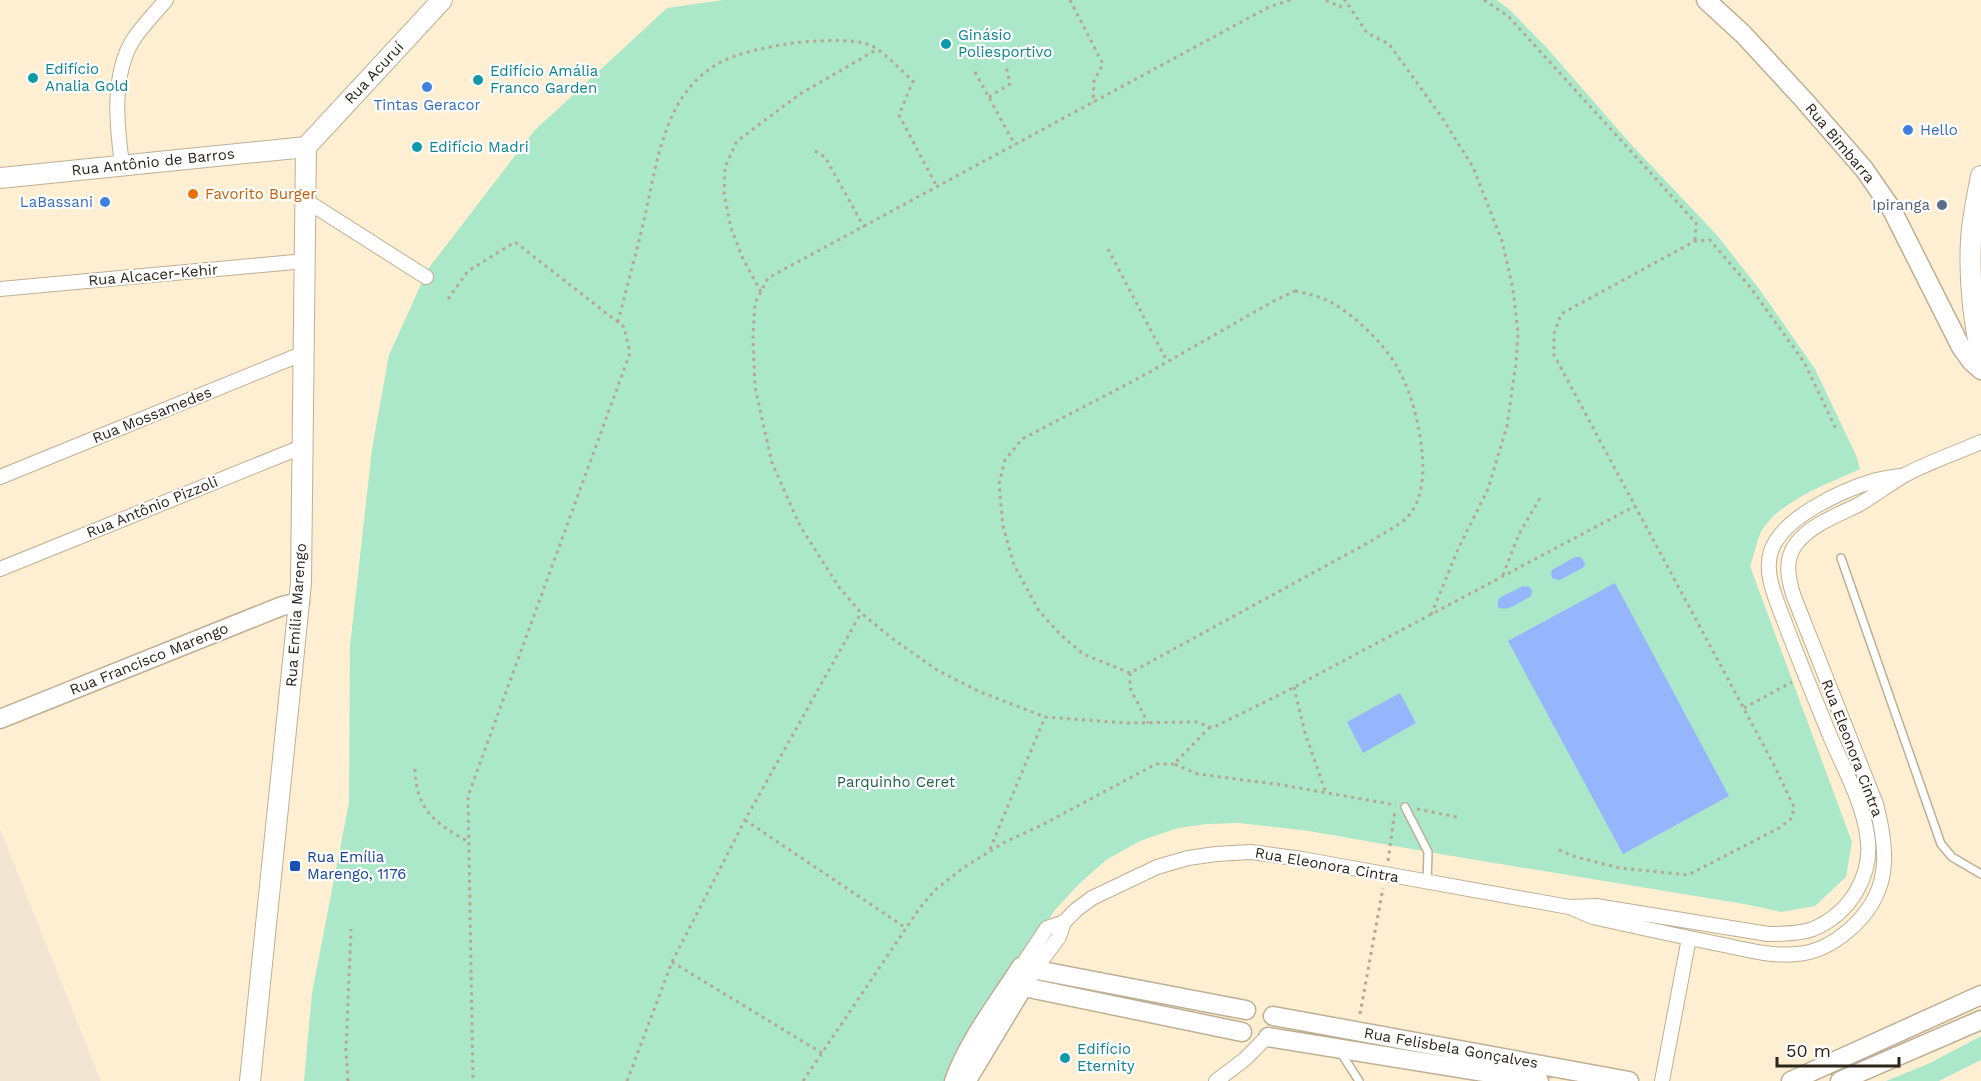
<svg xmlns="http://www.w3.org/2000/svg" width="1981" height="1081" viewBox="0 0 1981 1081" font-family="'Work Sans',sans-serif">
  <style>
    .industrial { fill: #f2e5d1 }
    .green { fill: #aae8c9 }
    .water { fill: #95b6fc }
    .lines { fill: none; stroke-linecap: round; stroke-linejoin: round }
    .service-casing { stroke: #beaf94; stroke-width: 10 }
    .minor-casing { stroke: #beaf94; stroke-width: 16 }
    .tertiary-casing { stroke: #beaf94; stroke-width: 21 }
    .secondary-casing { stroke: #beaf94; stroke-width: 22 }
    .path { stroke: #b5a891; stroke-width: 3; stroke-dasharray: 3 4.5; stroke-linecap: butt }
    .service { stroke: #fff; stroke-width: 7 }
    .minor { stroke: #fff; stroke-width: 14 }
    .tertiary { stroke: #fff; stroke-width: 18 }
    .secondary { stroke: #fff; stroke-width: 20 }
    .culture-dot { fill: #0f9aa8; stroke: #fff; stroke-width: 2 }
    .shop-dot { fill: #3f7fe0; stroke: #fff; stroke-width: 2 }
    .food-dot { fill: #e8710a; stroke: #fff; stroke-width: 2 }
    .service-dot { fill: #5c6f8a; stroke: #fff; stroke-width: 2 }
    .transit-dot { fill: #1a4fb4; stroke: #fff; stroke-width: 2 }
    .labels { text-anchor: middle; stroke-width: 4.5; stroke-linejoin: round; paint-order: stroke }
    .culture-label { font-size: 15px; fill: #0d838f; stroke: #fff; text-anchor: start }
    .street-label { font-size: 15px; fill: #2a2419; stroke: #fff }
    .shop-label { font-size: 15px; fill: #366cbe; stroke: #fff }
    .food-label { font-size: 15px; fill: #c56008; stroke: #fff; text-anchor: start }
    .service-label { font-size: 15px; fill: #4e5e75; stroke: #fff; text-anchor: end }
    .park-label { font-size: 15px; fill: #206347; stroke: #fff }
    .transit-label { font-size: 15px; fill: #164399; stroke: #fff; text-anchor: start }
  </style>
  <rect width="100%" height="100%" fill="#ffefd2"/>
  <path class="industrial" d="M0,829L101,1081H0Z"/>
  <path class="green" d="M723,0H1497L1510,10L1547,48L1628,141L1716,234L1760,290L1815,369L1856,455L1860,469C1828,484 1777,501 1760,534C1756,544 1754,556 1750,566L1852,842L1846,877L1815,906L1781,912L1744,904L1452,856L1309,831L1239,823L1207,824L1178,828L1140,841L1106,860L1078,885L1055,910L944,1081H304L312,993L349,802L350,646L372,449L389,355L428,269L534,131L667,8Z
    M1981,1036V1060L1939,1081H1886L1930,1063Z"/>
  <path class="water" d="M1575,557H1581L1585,563L1584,567L1560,580L1553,579L1551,574L1552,570Z
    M1615,583L1729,796L1623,854L1508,641Z
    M1523,586L1530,587L1532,591L1531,596C1521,601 1508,613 1498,607V600L1501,597Z
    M1400,693L1416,723L1363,753L1347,722Z"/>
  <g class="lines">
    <defs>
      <path id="service" d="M1841,558L1941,844L1952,857L1981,874
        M1405,807L1428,852L1427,883
        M1341,1053L1359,1081"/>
      <path id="minor" d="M122,165C117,126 111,76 133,40C142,26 155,13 166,0
        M305,200L426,277
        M0,289L305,261
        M0,477L304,353
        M0,569L304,446
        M1574,909L1593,917C1633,926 1674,935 1714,943C1740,948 1769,957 1796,954C1816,953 1834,943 1849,930C1891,894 1889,853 1876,804L1794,597C1788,579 1784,560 1796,544C1810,525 1838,515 1858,505C1874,496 1889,484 1905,475C1929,462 1956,453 1981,442
        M1021,967L1047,928L1064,922L1076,910L1092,898L1157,867L1188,858L1216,854L1251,852L1302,859L1569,907L1596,906L1768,934C1782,934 1799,934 1813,929C1851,913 1874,874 1867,834C1862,800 1843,767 1830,736C1815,699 1800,663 1786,626C1778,603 1763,575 1771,551C1783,517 1841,491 1873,481C1883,478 1895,477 1905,475
        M1036,968L1059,937L1064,922
        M1216,1081L1245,1059L1267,1037
        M1662,1081L1689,938"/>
      <path id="tertiary" d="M1706,0L1743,34L1803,99L1864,169L1891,208L1961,347L1971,361L1981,370
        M0,719L282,606L300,602
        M1010,984L1242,1032
        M1273,1016L1629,1081
        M1268,1037L1539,1081
        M954,1081C969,1040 998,1003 1021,967L1246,1010
        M963,1081L970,1075L1028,979
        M1791,1081L1981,995
        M1840,1081L1981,1020"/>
      <path id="secondary" d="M306,147L442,0
        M1981,176C1977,197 1972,219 1971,240C1969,279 1973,318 1981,355
        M0,178L306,147
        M250,1081L301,583L306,147"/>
    </defs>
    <use href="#service" class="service-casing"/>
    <use href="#minor" class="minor-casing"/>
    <use href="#tertiary" class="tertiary-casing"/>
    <use href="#secondary" class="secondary-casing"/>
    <path class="path" d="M1070,0L1103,64L1094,81L1093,103
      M1290,0L1269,7L768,278L755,303L753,336L755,387L772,463L800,526L839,587L861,613L893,639L937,670L978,691L1045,717L1126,723L1197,722L1212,728L1283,693L1635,506
      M1326,0L1340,7L1345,0L1367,33L1389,44L1441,116L1473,167L1502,241L1513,289L1518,333L1516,363L1507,426L1488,489L1458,549L1431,615
      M1484,0L1508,16L1696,223L1695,241
      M975,72L1015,145
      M989,97L1010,84L1006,66
      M815,151L825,157L864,227
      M1108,249L1167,361
      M1295,291C1309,294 1323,297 1334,304C1355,316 1384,344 1396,365C1411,390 1419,423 1422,452C1424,471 1423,498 1410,514C1401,525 1385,532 1373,540L1130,673L1083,654L1062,636L1039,611L1014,565L1003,526L999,484L1005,460L1022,439L1139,378L1272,302Z
      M761,292L743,259L731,228L724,194L725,167L737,141L800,94L876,50
      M448,299L468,271L515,242L624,327L630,353L468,796L473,1081
      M618,322C627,285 638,248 646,211C658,157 666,91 721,62C741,52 764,48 786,44C805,41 856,37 872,46C887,54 900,70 913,81L899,115L937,187
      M1503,575L1519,534L1540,498
      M1130,673V688L1148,723
      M1294,687L1305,733L1326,793
      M1744,708L1792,682
      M1210,727L1174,764L1198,774L1282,785L1396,805
      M415,769C416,810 435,823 469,842
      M1417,809L1457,817
      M745,820L906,928
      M990,849L1045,717
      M1559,850L1576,857L1620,868L1688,875L1779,828L1792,818L1794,807L1773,763L1554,355V334L1561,314L1695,241L1710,240L1750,287L1804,362L1837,431
      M1388,861L1395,811
      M672,962L822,1053
      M1360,1014L1383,888
      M348,1081L346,1050L351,929
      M627,1081L672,962L745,820L861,613
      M803,1081L919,909L935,890L963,868L1003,843L1042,825L1156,764H1174"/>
    <use href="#service" class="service"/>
    <use href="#minor" class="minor"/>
    <use href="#tertiary" class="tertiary"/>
    <use href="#secondary" class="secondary"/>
  </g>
  <g class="culture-dot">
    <circle cx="946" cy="44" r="6"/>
    <circle cx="33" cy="78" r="6"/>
    <circle cx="478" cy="80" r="6"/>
    <circle cx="417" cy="147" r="6"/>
    <circle cx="1065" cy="1058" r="6"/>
  </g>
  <g class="shop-dot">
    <circle cx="427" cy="87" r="6"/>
    <circle cx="1908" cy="130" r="6"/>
    <circle cx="105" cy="202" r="6"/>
  </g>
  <circle class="food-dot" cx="193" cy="194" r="6"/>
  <circle class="service-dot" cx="1942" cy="205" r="6"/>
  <rect class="transit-dot" x="289" y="860" width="12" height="12" rx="3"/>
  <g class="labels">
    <g class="culture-label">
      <text x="958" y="40">Ginásio<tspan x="958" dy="17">Poliesportivo</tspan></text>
      <text x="45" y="74">Edifício<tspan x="45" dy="17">Analia Gold</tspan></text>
      <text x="490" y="76">Edifício Amália<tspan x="490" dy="17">Franco Garden</tspan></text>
      <text x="429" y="152">Edifício Madri</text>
      <text x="1077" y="1054">Edifício<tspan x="1077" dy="17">Eternity</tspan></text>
    </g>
    <g class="street-label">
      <text transform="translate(374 73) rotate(-47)" y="5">Rua Acuruí</text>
      <text transform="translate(1840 143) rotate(50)" y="5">Rua Bimbarra</text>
      <text transform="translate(153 162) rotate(-6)" y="5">Rua Antônio de Barros</text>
      <text transform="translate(153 275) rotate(-5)" y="5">Rua Alcacer-Kehir</text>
      <text transform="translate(152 415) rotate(-22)" y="5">Rua Mossamedes</text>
      <text transform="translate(152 507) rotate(-22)" y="5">Rua Antônio Pizzoli</text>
      <text transform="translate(296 615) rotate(-86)" y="5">Rua Emília Marengo</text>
      <text transform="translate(149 659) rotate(-22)" y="5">Rua Francisco Marengo</text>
      <text transform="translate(1852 748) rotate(69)" y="5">Rua Eleonora Cintra</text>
      <text transform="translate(1327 865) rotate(10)" y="5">Rua Eleonora Cintra</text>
      <text transform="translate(1451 1048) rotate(10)" y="5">Rua Felisbela Gonçalves</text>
    </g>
    <g class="shop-label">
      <text x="427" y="110">Tintas Geracor</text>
      <text x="1920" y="135" text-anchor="start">Hello</text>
      <text x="93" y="207" text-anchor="end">LaBassani</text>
    </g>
    <g class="food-label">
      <text x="205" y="199">Favorito Burger</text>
    </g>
    <g class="service-label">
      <text x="1930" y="210">Ipiranga</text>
    </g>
    <g class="park-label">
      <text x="896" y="787">Parquinho Ceret</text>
    </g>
    <g class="transit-label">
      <text x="307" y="862">Rua Emília<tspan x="307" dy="17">Marengo, 1176</tspan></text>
    </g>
  </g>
  <path d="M1777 1057v9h122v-9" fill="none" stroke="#2a2419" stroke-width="3"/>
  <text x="1786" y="1057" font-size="18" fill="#2a2419" stroke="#ffffff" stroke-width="4.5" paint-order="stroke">50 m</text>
</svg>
